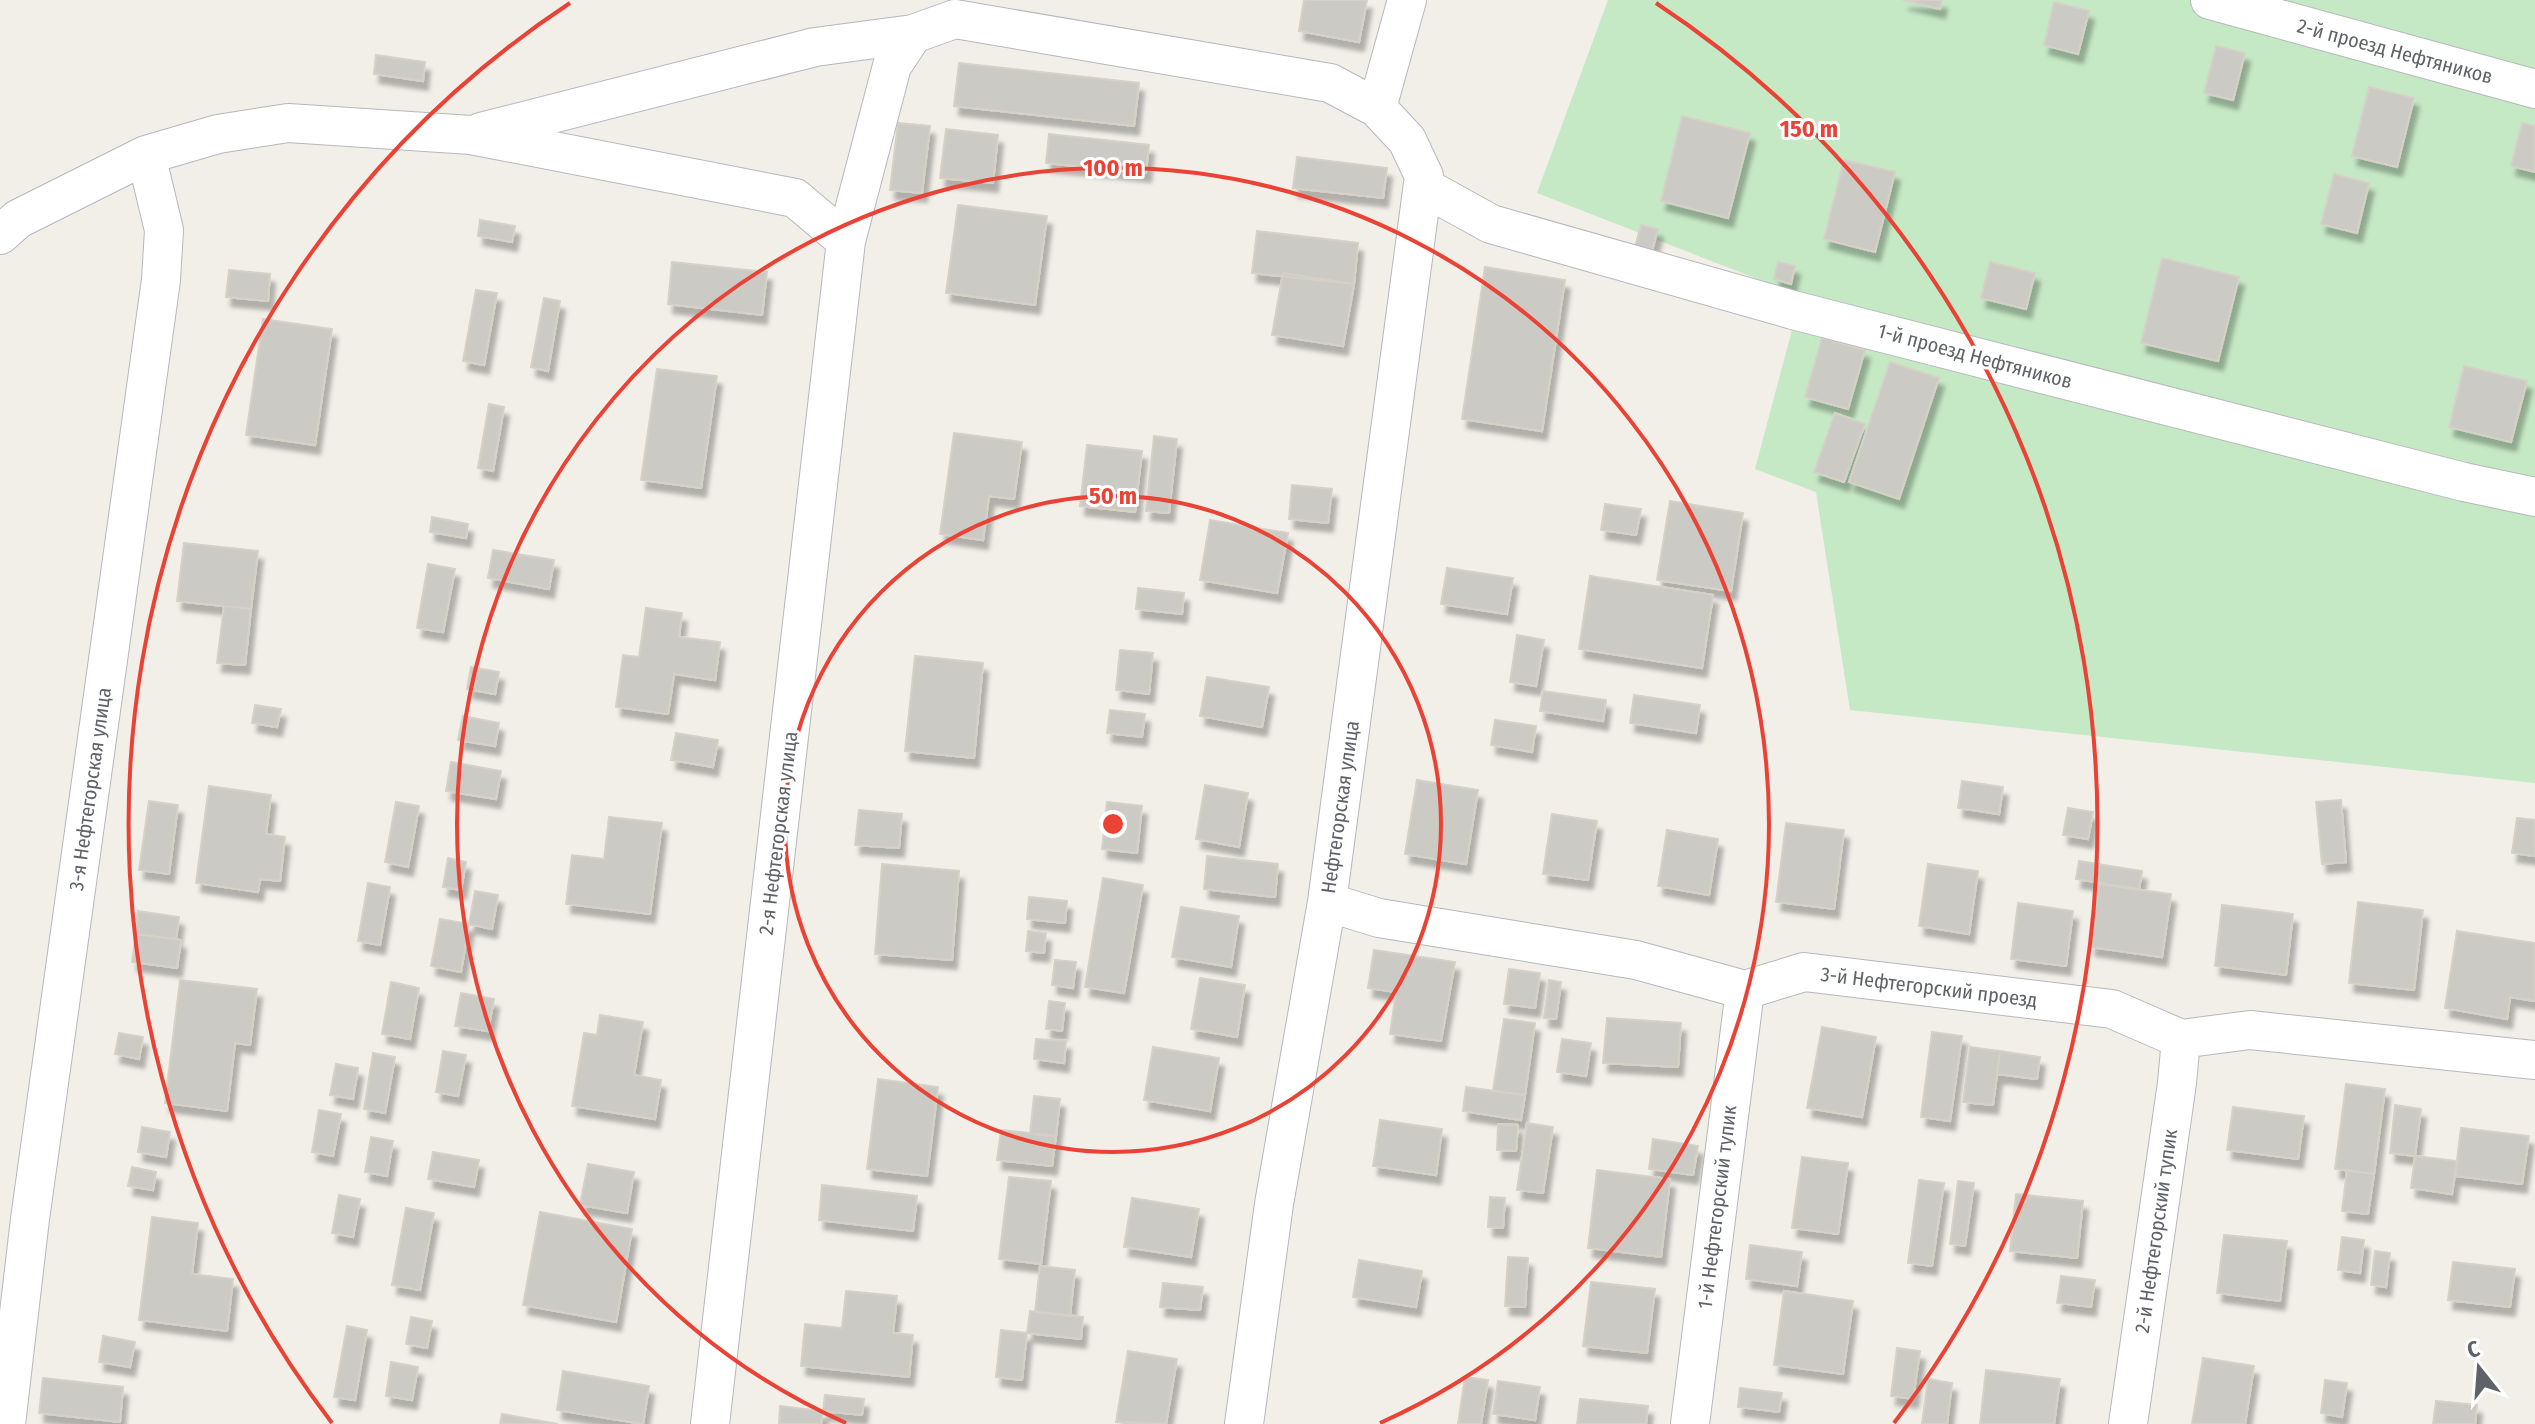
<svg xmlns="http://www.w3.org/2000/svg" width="2535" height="1424" viewBox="0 0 2535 1424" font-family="'Fira Sans Condensed',sans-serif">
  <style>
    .green { fill: #c5e8c5 }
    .building { fill: #cccac5; stroke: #d6d1c6; stroke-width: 2; filter: url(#shadow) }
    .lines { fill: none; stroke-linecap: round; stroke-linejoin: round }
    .street-casing { stroke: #b5b8bc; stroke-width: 40 }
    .street { stroke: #fff; stroke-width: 38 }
    .ring { fill: none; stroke: #ea4335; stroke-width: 4 }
    .labels { text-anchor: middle; stroke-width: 6; stroke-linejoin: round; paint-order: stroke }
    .street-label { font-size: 20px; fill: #5f6368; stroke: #fff }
    .centre { fill: #ea4335; stroke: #fff; stroke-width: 4 }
    .ring-label { font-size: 24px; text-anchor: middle; font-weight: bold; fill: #ea4335; stroke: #fff; stroke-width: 6; stroke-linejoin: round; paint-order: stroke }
  </style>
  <defs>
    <filter id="shadow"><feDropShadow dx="5" dy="9" stdDeviation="2" flood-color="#0004"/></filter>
  </defs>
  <rect width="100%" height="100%" fill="#f1efe8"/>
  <path class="green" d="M1608,0H2535V783L1850,710L1816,492L1755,469L1801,296L1537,193Z"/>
  <path class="building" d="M1304,0H1367L1359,42L1299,31Z
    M1903,0H1942L1940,9Z
    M2054,2L2089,11L2078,54L2044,45Z
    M2216,46L2245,53L2233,100L2204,93Z
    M376,55L425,62L423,81L374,74Z
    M959,63L1139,83L1134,126L954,106Z
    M2369,87L2414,98L2397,167L2352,156Z
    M1682,116L1750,133L1728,218L1661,201Z
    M898,123L930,126L922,193L890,190Z
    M2522,123L2535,126V172L2511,166Z
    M946,129L998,135L993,183L940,178Z
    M1049,134L1149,145L1146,173L1046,163Z
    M1297,157L1387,168L1383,198L1293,188Z
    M1844,160L1895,172L1875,252L1824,239Z
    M2334,174L2369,183L2357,233L2321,224Z
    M958,205L1047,216L1035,305L946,293Z
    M480,220L515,226L512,242L478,236Z
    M1641,225L1658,229L1651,254L1634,251Z
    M1257,231L1358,243L1354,284L1252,273Z
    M2162,258L2239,277L2218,361L2141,343Z
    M672,262L767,272L762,315L668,304Z
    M1778,262L1795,266L1791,284L1774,279Z
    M1990,262L2035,273L2026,309L1981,298Z
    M1485,267L1565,280L1542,431L1462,419Z
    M229,270L270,274L268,301L226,297Z
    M1283,273L1354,284L1343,346L1272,335Z
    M476,290L497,293L484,365L463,361Z
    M544,298L560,301L548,371L531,367Z
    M263,319L332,329L315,445L246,435Z
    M1822,338L1865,350L1848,409L1805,397Z
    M1890,362L1939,378L1899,499L1849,482Z
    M2464,366L2527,381L2511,442L2449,427Z
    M657,369L717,376L701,488L641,480Z
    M489,404L504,407L493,471L478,468Z
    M1835,413L1865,424L1844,482L1814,472Z
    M954,433L1022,442L1014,499L989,496L983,540L940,534Z
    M1154,436L1177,439L1169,513L1146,511Z
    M1087,445L1142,451L1135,512L1080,506Z
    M1292,485L1332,489L1328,523L1289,519Z
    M1670,501L1743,513L1731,591L1657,580Z
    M1605,504L1641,509L1636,535L1601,530Z
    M432,517L468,524L466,538L430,532Z
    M1210,520L1288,533L1277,593L1200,580Z
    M184,543L258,551L251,609L177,601Z
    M493,550L554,560L549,589L488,578Z
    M428,564L455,569L443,632L417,628Z
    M1447,568L1513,578L1507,614L1441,604Z
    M1590,576L1713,595L1702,668L1579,649Z
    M1138,588L1184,593L1182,614L1136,609Z
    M224,606L251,609L245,665L217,663Z
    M646,608L682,613L679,637L720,642L715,680L674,674L668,714L616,707L623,655L639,657Z
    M1517,635L1544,640L1536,686L1510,682Z
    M1120,650L1153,653L1149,694L1116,690Z
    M915,656L983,663L974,758L905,751Z
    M471,667L499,672L495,694L467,689Z
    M1207,677L1269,687L1262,727L1200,716Z
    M1543,691L1606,700L1603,721L1540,711Z
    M1634,695L1700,705L1696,733L1630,723Z
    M255,705L281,709L277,727L252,723Z
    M1110,710L1145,714L1142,737L1107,733Z
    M463,716L499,723L495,746L458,740Z
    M1495,720L1536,726L1532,752L1491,745Z
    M676,733L718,740L713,767L671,760Z
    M451,762L501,771L496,799L446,791Z
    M1417,780L1478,790L1466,864L1405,854Z
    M1962,781L2003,787L1999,814L1958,808Z
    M1205,785L1248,793L1239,847L1196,839Z
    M209,786L271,795L266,834L285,837L280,881L260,879L258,892L196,883Z
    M2341,800L2346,862L2322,864L2316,802Z
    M149,801L178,805L169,874L139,870Z
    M396,802L419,806L408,867L385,862Z
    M1107,802L1142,806L1137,853L1102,849Z
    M2068,808L2093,812L2088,839L2063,835Z
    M859,810L902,814L899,848L855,845Z
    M1552,814L1597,821L1588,880L1543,874Z
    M609,817L662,823L650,914L566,904L572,855L604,859Z
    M2517,818L2535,820V856L2512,853Z
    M1786,823L1844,830L1834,909L1776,902Z
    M1667,830L1718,839L1709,895L1658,886Z
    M1207,856L1278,864L1275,897L1204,889Z
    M448,858L466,862L461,890L443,887Z
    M2079,861L2142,871L2139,889L2076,879Z
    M882,864L959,871L952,960L875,954Z
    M1928,864L1978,871L1969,934L1919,926Z
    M1103,878L1143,885L1124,993L1085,987Z
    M368,883L390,887L380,945L358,941Z
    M2099,884L2171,894L2162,957L2090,947Z
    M475,891L498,895L492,929L469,924Z
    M1029,897L1067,901L1065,923L1027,919Z
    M2358,902L2423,910L2414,990L2349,983Z
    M2018,903L2073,911L2066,966L2011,959Z
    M2222,905L2293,914L2286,975L2215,966Z
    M1181,907L1239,916L1231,967L1172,957Z
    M138,911L179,917L176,939L135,934Z
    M440,919L469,924L461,972L431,966Z
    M1028,931L1046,933L1044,953L1026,951Z
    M2457,931L2535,943V1001L2510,997L2507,1019L2445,1008Z
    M136,934L181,940L177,968L132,962Z
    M1374,950L1455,962L1441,1041L1390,1034L1396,992L1368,988Z
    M1055,960L1076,962L1073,988L1052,985Z
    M1509,969L1540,973L1535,1008L1504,1004Z
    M1200,978L1245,985L1237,1037L1191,1029Z
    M180,980L257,989L250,1045L235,1043L227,1111L165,1103Z
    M1549,980L1561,982L1556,1019L1544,1018Z
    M391,982L419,988L410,1039L382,1034Z
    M461,993L494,999L488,1031L455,1026Z
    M1049,1001L1065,1003L1062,1031L1046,1029Z
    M600,1015L643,1022L634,1075L661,1080L655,1119L572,1106L584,1033L597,1035Z
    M1607,1018L1681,1023L1678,1067L1603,1063Z
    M1504,1019L1535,1023L1525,1095L1493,1091Z
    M1822,1027L1876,1037L1862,1117L1807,1108Z
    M1932,1032L1962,1036L1950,1121L1921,1117Z
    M119,1033L143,1037L139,1059L115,1054Z
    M1036,1039L1066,1041L1064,1063L1034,1059Z
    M1562,1039L1591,1043L1586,1076L1557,1072Z
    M1153,1047L1219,1058L1210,1111L1144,1100Z
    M1970,1047L2000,1051L1993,1105L1963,1102Z
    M443,1051L466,1055L458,1096L436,1092Z
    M2000,1051L2040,1057L2037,1079L1997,1074Z
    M373,1053L395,1057L385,1113L364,1109Z
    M336,1064L358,1068L353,1099L330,1095Z
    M878,1079L938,1087L927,1176L867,1169Z
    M2346,1084L2385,1089L2374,1174L2335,1169Z
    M1466,1087L1525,1095L1521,1120L1463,1111Z
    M1034,1096L1060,1099L1056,1136L1030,1134Z
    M2395,1105L2421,1109L2415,1156L2390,1153Z
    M2233,1107L2304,1116L2298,1159L2227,1150Z
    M319,1110L341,1114L333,1156L312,1152Z
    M1380,1120L1442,1129L1436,1175L1373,1166Z
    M1527,1123L1553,1127L1543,1193L1517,1190Z
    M1498,1124L1518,1125L1516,1151L1497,1150Z
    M142,1127L170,1132L166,1157L138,1152Z
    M2461,1128L2529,1136L2522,1184L2455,1176Z
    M1001,1130L1056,1136L1052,1166L997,1160Z
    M371,1137L393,1141L387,1176L365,1172Z
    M1653,1139L1698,1146L1693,1175L1649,1169Z
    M433,1152L479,1160L474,1187L428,1179Z
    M2415,1156L2457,1161L2452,1194L2411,1188Z
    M1802,1157L1848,1163L1838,1234L1792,1228Z
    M588,1164L634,1172L627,1213L580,1205Z
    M132,1167L156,1172L153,1190L128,1186Z
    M1597,1170L1670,1179L1661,1257L1588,1248Z
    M2347,1170L2374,1174L2368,1214L2342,1211Z
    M1009,1177L1051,1181L1041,1264L999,1259Z
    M1919,1180L1944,1183L1932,1266L1908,1263Z
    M1958,1181L1974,1183L1965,1246L1950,1244Z
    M822,1185L917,1196L913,1231L819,1220Z
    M2016,1194L2083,1201L2077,1258L2010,1251Z
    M339,1195L360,1199L353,1237L332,1233Z
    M1490,1197L1505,1198L1503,1228L1488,1227Z
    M1132,1198L1199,1209L1191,1257L1124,1247Z
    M406,1208L434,1213L420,1290L392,1285Z
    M540,1212L632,1229L616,1322L523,1305Z
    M152,1217L198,1223L192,1274L233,1279L227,1331L139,1320Z
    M2224,1235L2287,1241L2280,1301L2217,1293Z
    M2342,1237L2364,1240L2360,1273L2338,1270Z
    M1750,1245L1802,1252L1797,1286L1746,1279Z
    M2375,1251L2390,1253L2386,1287L2371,1285Z
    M1508,1257L1528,1258L1525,1307L1505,1306Z
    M1359,1260L1422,1271L1416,1307L1353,1297Z
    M2453,1262L2515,1269L2510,1307L2448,1300Z
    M1040,1266L1075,1270L1070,1316L1035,1312Z
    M2061,1276L2095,1280L2091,1307L2057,1303Z
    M1591,1282L1655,1289L1647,1353L1583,1346Z
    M1163,1283L1203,1287L1200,1310L1160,1307Z
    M846,1291L897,1296L893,1333L913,1335L909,1377L801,1366L805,1324L842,1328Z
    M1784,1291L1853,1301L1843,1374L1774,1365Z
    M1030,1311L1083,1317L1081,1339L1027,1333Z
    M411,1317L432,1321L427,1348L406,1344Z
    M347,1326L367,1330L355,1400L334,1397Z
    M1001,1330L1027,1333L1022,1380L996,1377Z
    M103,1336L135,1342L130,1367L99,1362Z
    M1897,1348L1920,1351L1913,1399L1891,1396Z
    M1128,1351L1177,1359L1166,1424L1116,1422Z
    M2203,1358L2254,1366L2245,1424H2192Z
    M391,1362L418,1367L412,1400L386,1396Z
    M1986,1370L2060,1379L2054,1424H1980Z
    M563,1371L649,1386L643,1424L557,1410Z
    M1465,1377L1488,1380L1481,1424H1458Z
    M43,1378L123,1387L120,1422L39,1413Z
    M1928,1379L1952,1383L1947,1424H1922Z
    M2325,1380L2347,1383L2342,1417L2321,1413Z
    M1498,1381L1540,1387L1535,1420L1493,1414Z
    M1740,1388L1782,1393L1779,1412L1738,1407Z
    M825,1395L864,1399L862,1415L823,1411Z
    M1580,1399L1648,1406L1646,1424H1577Z
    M2436,1401L2477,1405L2475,1424H2433Z
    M780,1406L823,1411L821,1424H779Z
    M502,1414L558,1424H500Z"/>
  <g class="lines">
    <defs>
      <path id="street" d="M2210,0L2535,89
        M1377,108L1407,0
        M481,132L815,47L913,34
        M1424,187L1491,224L1793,310L2464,482L2535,497
        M0,235L18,219L146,155L218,134L288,123L471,135L795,198L846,241
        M1327,902L1379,918L1636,960L1745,990L1804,972L2112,1009L2181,1039L2250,1030L2535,1060
        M6,1424L30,1219L161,280L164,230L146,155
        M710,1424L846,241L892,66L913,34L955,19L1330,83L1377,108L1407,140L1424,176L1327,902L1274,1204L1244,1424
        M1690,1424L1745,990
        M2128,1424L2177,1083L2181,1039"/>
    </defs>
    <use href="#street" class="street-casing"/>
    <use href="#street" class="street"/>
  </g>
  <g class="ring">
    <circle cx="1113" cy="824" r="328"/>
    <path d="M846 1423A656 656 0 1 1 1380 1423"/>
    <path d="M332 1423A984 984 0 0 1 570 3M1656 3A984 984 0 0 1 1894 1423"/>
  </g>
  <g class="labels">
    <g class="street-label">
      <text transform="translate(2395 51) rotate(15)" y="7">2-й проезд Нефтяников</text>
      <text transform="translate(1975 356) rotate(15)" y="7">1-й проезд Нефтяников</text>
      <text transform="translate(90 789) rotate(-82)" y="7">3-я Нефтегорская улица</text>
      <text transform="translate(1340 807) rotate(-82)" y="7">Нефтегорская улица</text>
      <text transform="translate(778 833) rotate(-83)" y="7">2-я Нефтегорская улица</text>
      <text transform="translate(1929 987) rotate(7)" y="7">3-й Нефтегорский проезд</text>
      <text transform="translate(1717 1207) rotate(-83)" y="7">1-й Нефтегорский тупик</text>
      <text transform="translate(2156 1231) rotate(-82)" y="7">2-й Нефтегорский тупик</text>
    </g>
  </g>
  <circle cx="1113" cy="824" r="12" class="centre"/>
  <g class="ring-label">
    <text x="1809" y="137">150 m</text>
    <text x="1113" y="176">100 m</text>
    <text x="1113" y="504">50 m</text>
  </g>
  <g transform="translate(2479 1368) rotate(343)" stroke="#ffffff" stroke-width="6" paint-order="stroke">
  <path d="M0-6L14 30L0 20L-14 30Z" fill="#5f6368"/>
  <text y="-12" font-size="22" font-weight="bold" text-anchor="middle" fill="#5f6368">С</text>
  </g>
</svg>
